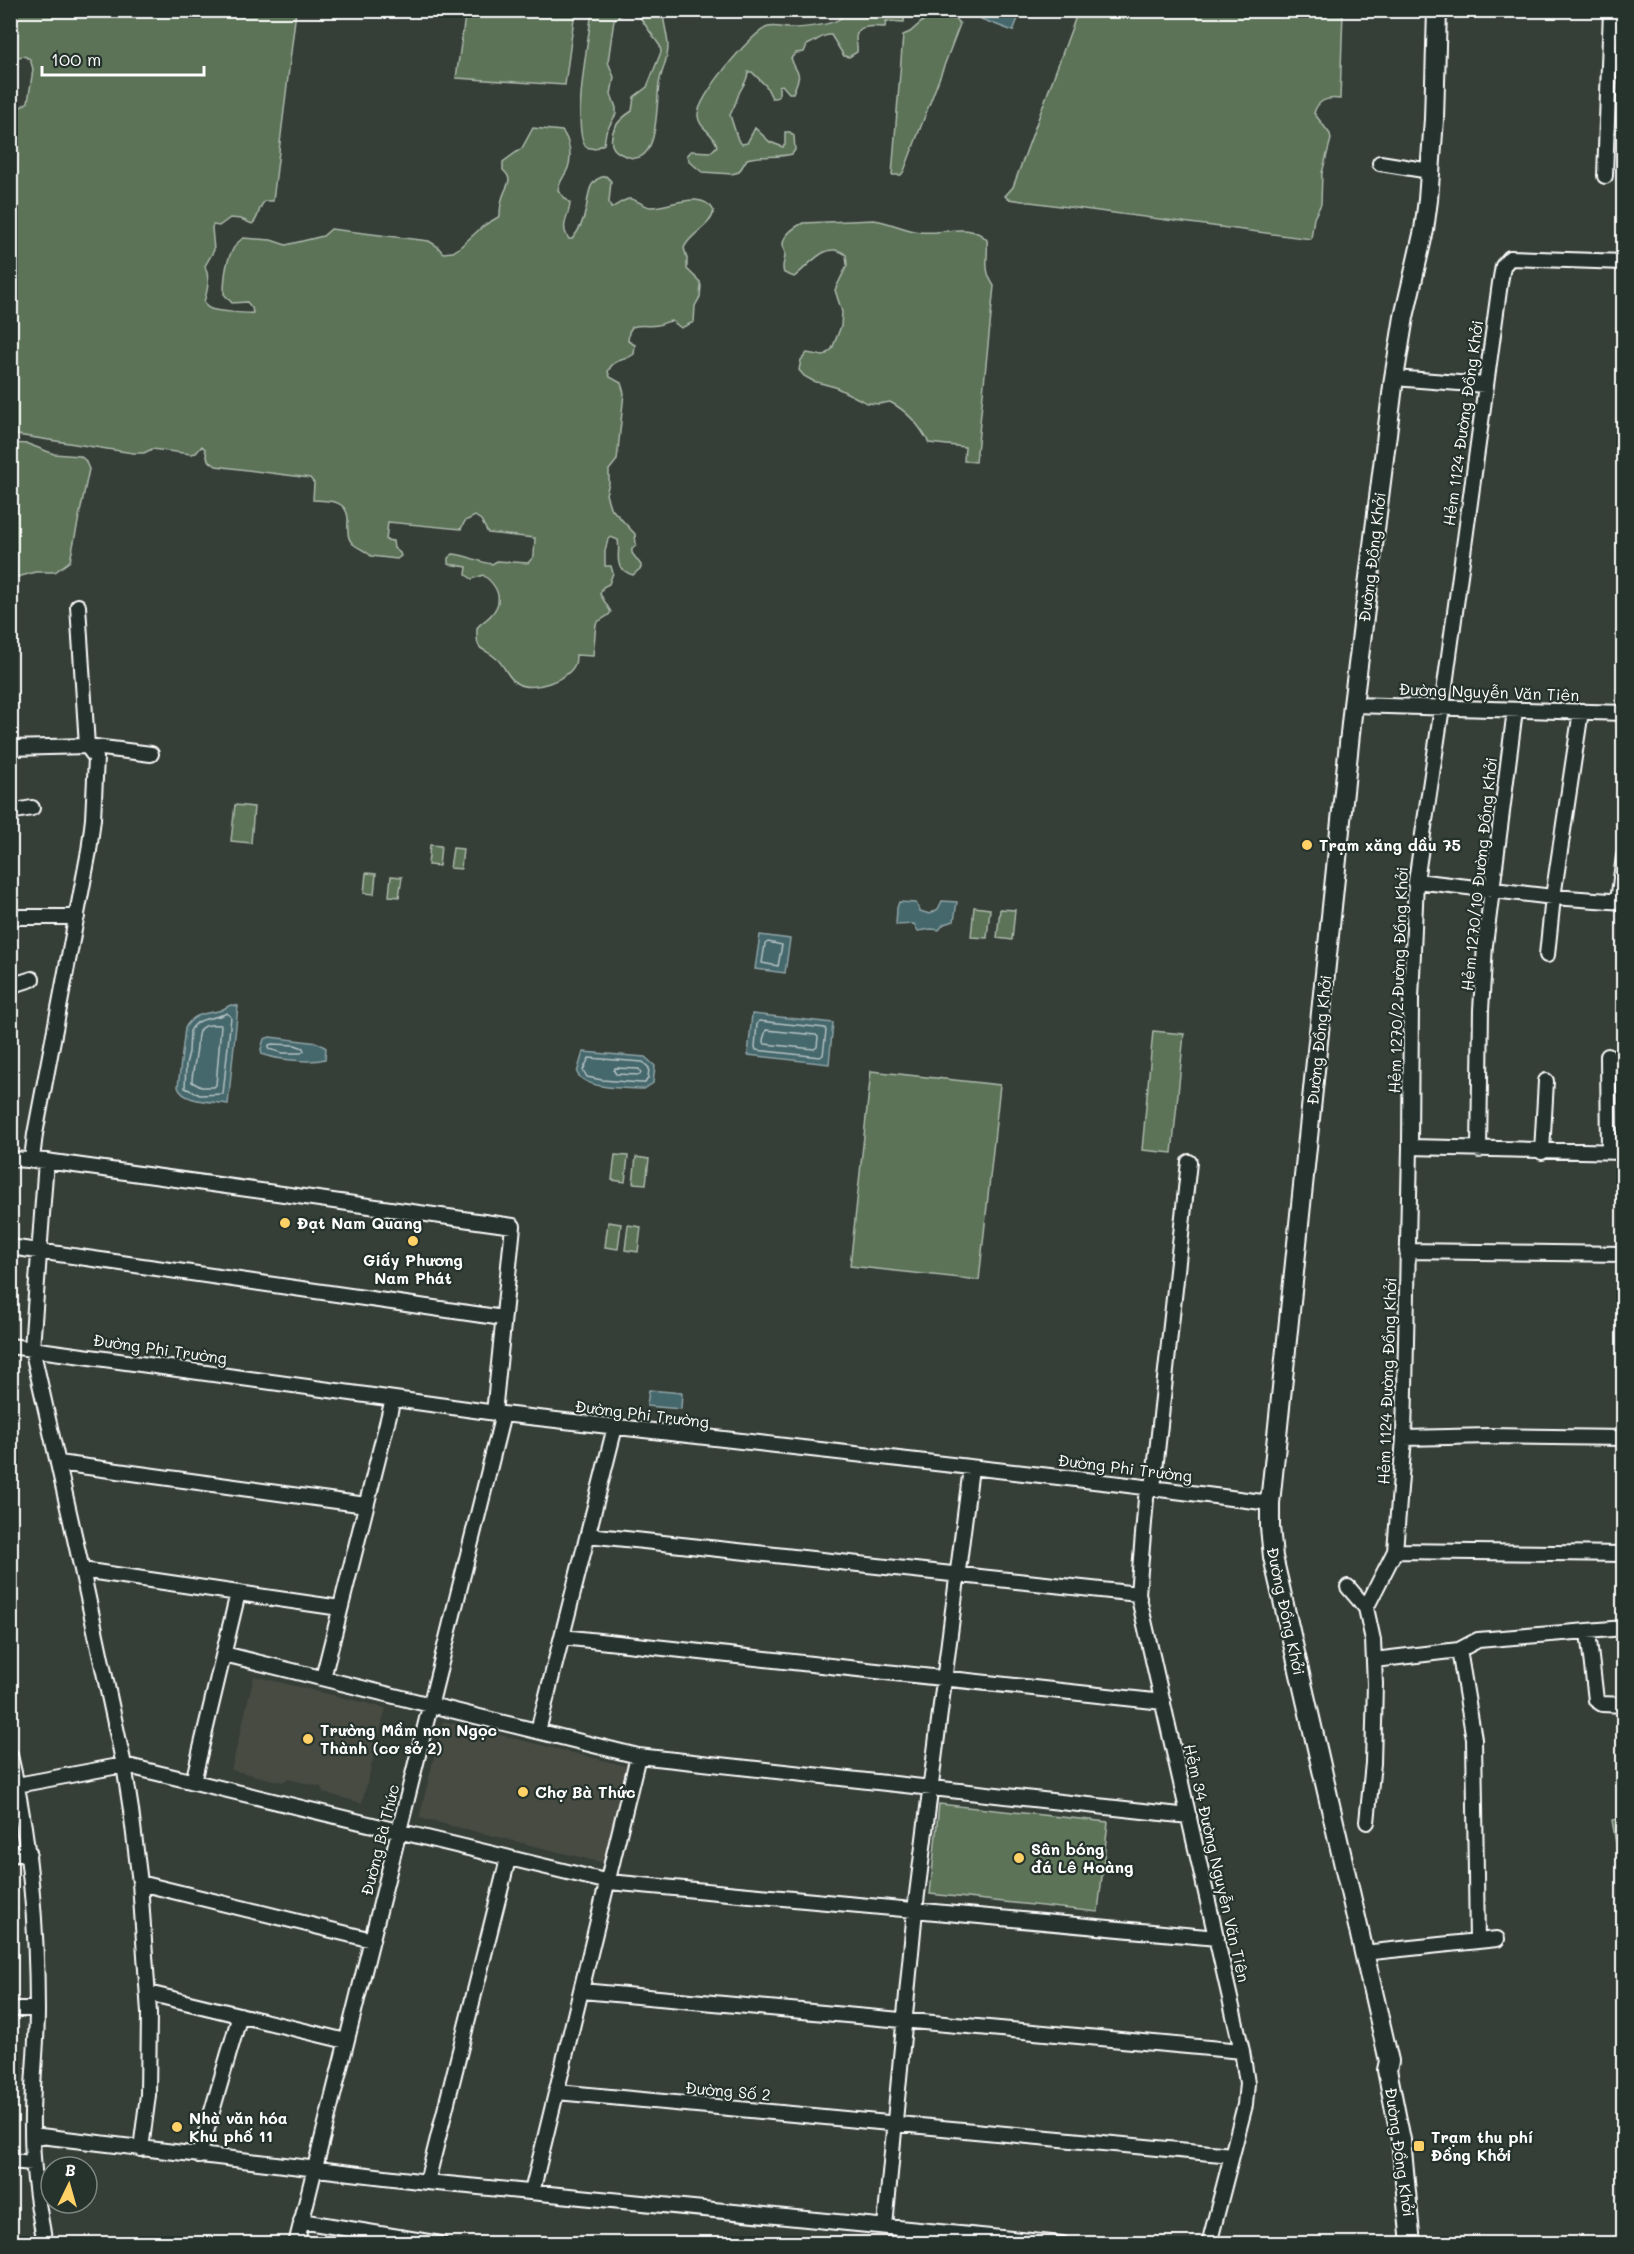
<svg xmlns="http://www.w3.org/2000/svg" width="1634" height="2254" viewBox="0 0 1634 2254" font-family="Mali,sans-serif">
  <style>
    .built { fill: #474b43 }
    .green { fill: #5b7358; stroke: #adb9ac; stroke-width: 1.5 }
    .water { fill: #45676c; stroke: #8fa4a7; stroke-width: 1.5 }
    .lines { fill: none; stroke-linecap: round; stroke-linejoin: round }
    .shore { stroke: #b5c2c4; stroke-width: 1.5 }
    .minor-casing { stroke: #fff; stroke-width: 18 }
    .major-casing { stroke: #fff; stroke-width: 22 }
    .minor { stroke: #26332d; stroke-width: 14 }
    .major { stroke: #26332d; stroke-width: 18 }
    .poi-dot { fill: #ffd166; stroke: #26332d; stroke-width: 2 }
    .labels { text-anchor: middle; stroke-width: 4.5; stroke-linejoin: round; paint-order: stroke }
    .street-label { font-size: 16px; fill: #fff; stroke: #26332d }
    .poi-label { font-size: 16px; font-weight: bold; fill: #fff; stroke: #26332d; text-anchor: start }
  </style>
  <rect width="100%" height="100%" fill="#353e37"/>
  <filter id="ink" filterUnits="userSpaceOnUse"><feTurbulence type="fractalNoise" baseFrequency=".0167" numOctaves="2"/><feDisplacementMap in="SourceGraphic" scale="12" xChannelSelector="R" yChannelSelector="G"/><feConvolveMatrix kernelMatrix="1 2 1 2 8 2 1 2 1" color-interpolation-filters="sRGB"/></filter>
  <g filter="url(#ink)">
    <path class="built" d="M254,1676L386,1708L362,1803L324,1793L321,1787L288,1779L282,1782L231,1770Z
      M443,1721L627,1766L604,1863L419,1818Z"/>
    <path class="green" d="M11,10L296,11L273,201H265C257,208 260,218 252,224L241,219L230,218L219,226L213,225L212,228L214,250L205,266C210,279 208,289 204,302C206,306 206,307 211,309C216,311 249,314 253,313L252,308L247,302L232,303L224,294C224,276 227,249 243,238L271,240L286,245L323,236L331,229L429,241L437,246L443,253L453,252L459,248L483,226L500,216C500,209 501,202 503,196C507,184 514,180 503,170V162L522,148L533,128L562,131C570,140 572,157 568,168C565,176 559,181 558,191L570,203C569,218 559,225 569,239H572C579,231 584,219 586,209C589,194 588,179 606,176L611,181L609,202L611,208C617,205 623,200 629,199C637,198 642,207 651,207C670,207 702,189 714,211C711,227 690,233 684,248L687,258V269L700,282L701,286L700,297L695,306L694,322L681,328L672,321C666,321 664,324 658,325C648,327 643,324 632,327L629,332L628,341L635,345L634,354C624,362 613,358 608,372L610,377L621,383L624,393L617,460L609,470V483L606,494L610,507L635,534L636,545L632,549V553L641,565V568L633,575C611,568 621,555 618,540L611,537L608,539L605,551V566H611L613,573L609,584L603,587L600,594L611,612C607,619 600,618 596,624L593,656L576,655C576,658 576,661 575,664C569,680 532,692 518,684C508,679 505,666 497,659C482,645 476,655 477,628C481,622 487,620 491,615C505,600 497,585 483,575L472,579L466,575L467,567L448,564V558L453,554C467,555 478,562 492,564L497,561L528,563L534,556L535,538L488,533L481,520L475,516L465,521L461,529L388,522L386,540L393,541L394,548L400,553L401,556L397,559L371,556C363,548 352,547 349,538C347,532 348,525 348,518C346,499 328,501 313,500L314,483L310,478L216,466L208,460L205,449L202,446L196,453L191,454L152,449L144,453H133L11,434L10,178L18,109L28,102L33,69L30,59L24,56L13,58L11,72Z
      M466,10L575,11L565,85L456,78Z
      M592,11H663C663,23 668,35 668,47C668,60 661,71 659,84C656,103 660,170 626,156C620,154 614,151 612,145C609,129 621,118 632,111L634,97L647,87L661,52L660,46L639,16L624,13L614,20L608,62L614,77L611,94L616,108V114L606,132L604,144L595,149L586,147C571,130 589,36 592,11Z
      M838,11H905L904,22L886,21L885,27C875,27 857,23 856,38C856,43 858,47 857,52L849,57L844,56L831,35C823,34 815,42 807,45L804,52L796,53L791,58C798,79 803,68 793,93H789L782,85L779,86V96L776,98H772L766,86L752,72H748C747,84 741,86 738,96C735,105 735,106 730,115L738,140L742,144L747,143L755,128L770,142L783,147L785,144V132H790L794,136L795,150L792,154C777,158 761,155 747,159L739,172L732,174L702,172L689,161L687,156L691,151L711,152L717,146C714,132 699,129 698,116C696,99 752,31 768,27C776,25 783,28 791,28C803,28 832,25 841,18Z
      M1078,11H1343L1340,99C1327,97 1318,100 1314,113L1330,134L1331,139L1322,173L1321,204L1314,218L1311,239L1008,199L1005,196L1013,187Z
      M942,17L955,19L960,24L904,171L901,175H892L903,35L910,32L924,20Z
      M874,220C890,222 904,230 920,232C942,235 970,221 987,240C989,259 982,268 994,286L976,462L964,461L965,447L929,443C920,426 907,411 890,402L879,404L867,403L835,387L813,381L804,376L799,370L801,360L807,353L824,356L832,349L841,326L842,312L835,290L847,265L846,255C826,239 809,266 794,277L784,273C781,265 785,262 785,254C785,251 783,248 783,244C784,234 795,227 803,223Z
      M10,443L28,444L54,454L80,456L85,460L89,469L70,561L55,572H35L11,579Z
      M235,805L254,807L251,843L231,841Z
      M430,845L441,846L439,866L428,865Z
      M453,848L463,849L461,869L450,868Z
      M366,873L376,874L374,894L364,893Z
      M391,876L402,877L399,897L389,896Z
      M974,907L990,909L987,938L971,937Z
      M1000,909L1015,910L1012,940L997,938Z
      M1153,1031L1184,1034L1172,1153L1142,1150Z
      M871,1071L1000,1085L979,1280L850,1266Z
      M615,1155L628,1156L625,1182L612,1180Z
      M636,1157L649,1159L646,1184L633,1183Z
      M608,1222L621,1224L618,1249L605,1247Z
      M628,1225L641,1227L638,1252L625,1250Z
      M939,1804L1108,1822L1098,1912L930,1894Z
      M1623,1818V1855H1618L1612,1820Z"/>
    <path class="water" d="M984,11V10L1021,11L1013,31L981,19Z
      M942,901L957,902L954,921L944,924L939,930L932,929L918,931L914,924L896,925L897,908L899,902L916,903L920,911L930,914L938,909Z
      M760,935L790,939L785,973L755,969Z
      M231,1005L238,1006L228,1104C213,1101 183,1103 178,1087L185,1028C193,1014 203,1014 218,1011C223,1010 226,1007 231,1005Z
      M752,1014L833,1023L829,1064L748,1055Z
      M270,1037L318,1043L326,1048L325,1059C311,1063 277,1060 262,1054L261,1049L264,1039Z
      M583,1052L645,1057L655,1066L653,1083L644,1089C626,1088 586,1090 577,1073Z
      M649,1390L682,1393L681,1409L647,1406Z"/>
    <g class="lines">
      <path class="shore" d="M768,942L782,945L778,966L762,963L765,944Z
        M227,1013L231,1017L223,1094L200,1095L185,1088L186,1064L189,1052L190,1031C199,1015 214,1020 227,1013Z
        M759,1021L825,1028L826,1031L823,1055L820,1057L756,1050L755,1047L757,1024Z
        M221,1025L216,1085L214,1087H201L192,1082C192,1072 195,1064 196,1054C200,1035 191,1023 221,1025Z
        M766,1030L816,1035L818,1037L817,1047L814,1049L765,1044L763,1040Z
        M272,1044L295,1045L303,1048L304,1051L301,1053H283L269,1049V1045Z
        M589,1058L643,1062L649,1068L648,1078L645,1083H641L602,1080L587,1077L583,1070Z
        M615,1068L639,1069L641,1073L639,1075L616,1074L614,1071Z"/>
      <defs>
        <path id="minor" d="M1380,163L1430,171
          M1605,176L1611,10
          M1394,378L1485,385
          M1353,705L1624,713
          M10,748L87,746L151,754
          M10,812L32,808
          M1416,881L1553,897L1624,902
          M1618,901L1624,856
          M10,917H77
          M1547,955L1553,897L1581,711
          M10,986L32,979
          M1608,1056L1609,1152
          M1410,1147L1624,1152
          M1479,1150L1481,1010L1485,945L1515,710
          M1542,1152L1546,1081
          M10,1159L46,1161L513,1226L494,1413
          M32,1159L35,1134L89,851L93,819L96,758L87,746L78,606
          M46,1161L32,1348L82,1570L124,1765L131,1810L140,1883L149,2013L148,2095L141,2149
          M10,1247L503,1318
          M1407,1251L1624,1254
          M10,1346L503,1414L1120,1484L1270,1503
          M1404,1438L1490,1436L1624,1438
          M59,1463L366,1505
          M1147,1487L1138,1594L1242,2051L1247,2083L1245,2105L1209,2244
          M1153,1488L1189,1162
          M588,1535L1138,1594
          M1395,1551L1624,1554
          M82,1570L340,1608
          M1348,1587L1366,1608L1373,1640L1375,1684L1373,1763L1367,1822
          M1366,1608L1395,1551L1404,1438L1410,1147L1411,999L1416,881L1442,707L1500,283L1503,266L1510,258L1624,262
          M1588,1632L1596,1700L1602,1704L1624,1705
          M562,1637L1163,1702
          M1459,1650L1474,1739L1477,1941
          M224,1654L638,1756L1189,1816
          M1374,1660L1459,1650L1478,1640L1624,1628
          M323,1678L393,1399
          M538,1731L615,1427
          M10,1755C30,1839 37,1923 37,2010C37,2049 31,2089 32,2129C32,2165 37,2202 44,2238
          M193,1782L238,1593
          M17,1785L124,1765L609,1882L1217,1938
          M10,1855L29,1852
          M140,1883L372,1940
          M1363,1953L1497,1939
          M582,1991L1242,2051
          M148,1993L346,2041
          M10,2009H37
          M557,2092L1232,2155
          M32,2135L427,2182L1062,2244
          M199,2156L240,2015
          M10,2161L33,2163
          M427,2182L508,1859
          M532,2192L638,1756
          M301,2221L441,2244
          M885,2226L915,1910L971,1468
          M296,2244L503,1414"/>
        <path id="major" d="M1411,2244L1401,2140L1387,2070L1389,2061L1273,1557L1270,1527V1503L1353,705L1394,378L1404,317L1424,230L1428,200L1434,119L1437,10"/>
      </defs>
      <use href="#minor" class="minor-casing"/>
      <use href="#major" class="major-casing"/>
      <use href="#minor" class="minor"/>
      <use href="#major" class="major"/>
    </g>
  </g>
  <g class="poi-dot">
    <circle cx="1307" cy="845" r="6"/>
    <circle cx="285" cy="1223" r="6"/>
    <circle cx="413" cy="1241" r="6"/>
    <circle cx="308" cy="1739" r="6"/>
    <circle cx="523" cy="1792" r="6"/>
    <circle cx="1019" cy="1858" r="6"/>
    <circle cx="177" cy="2127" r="6"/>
    <rect x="1413" y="2140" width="12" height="12" rx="3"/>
  </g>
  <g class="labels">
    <g class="street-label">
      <text transform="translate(1463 423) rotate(-82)" y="6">Hẻm 1124 Đường Đồng Khởi</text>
      <text transform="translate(1372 557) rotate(-83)" y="6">Đường Đồng Khởi</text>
      <text transform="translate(1489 692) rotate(2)" y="6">Đường Nguyễn Văn Tiên</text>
      <text transform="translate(1479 874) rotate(-84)" y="6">Hẻm 1270/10 Đường Đồng Khởi</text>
      <text transform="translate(1398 980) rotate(-88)" y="6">Hẻm 1270/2 Đường Đồng Khởi</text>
      <text transform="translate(1319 1040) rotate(-84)" y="6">Đường Đồng Khởi</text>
      <text transform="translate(160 1349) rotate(8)" y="6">Đường Phi Trường</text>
      <text transform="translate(1387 1381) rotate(-88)" y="6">Hẻm 1124 Đường Đồng Khởi</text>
      <text transform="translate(642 1414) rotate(7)" y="6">Đường Phi Trường</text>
      <text transform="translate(1125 1468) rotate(7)" y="6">Đường Phi Trường</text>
      <text transform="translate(1286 1611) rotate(78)" y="6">Đường Đồng Khởi</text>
      <text transform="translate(380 1840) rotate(-76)" y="6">Đường Bà Thức</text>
      <text transform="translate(1217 1863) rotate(77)" y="6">Hẻm 34 Đường Nguyễn Văn Tiên</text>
      <text transform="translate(728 2091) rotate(5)" y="6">Đường Số 2</text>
      <text transform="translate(1400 2152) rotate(82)" y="6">Đường Đồng Khởi</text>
    </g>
    <g class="poi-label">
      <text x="1319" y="851">Trạm xăng dầu 75</text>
      <text x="297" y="1229">Đạt Nam Quang</text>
      <text x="413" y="1266" text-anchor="middle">Giấy Phương<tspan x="413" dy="18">Nam Phát</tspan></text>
      <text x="320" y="1736">Trường Mầm non Ngọc<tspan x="320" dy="18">Thành (cơ sở 2)</tspan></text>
      <text x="535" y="1798">Chợ Bà Thức</text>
      <text x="1031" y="1855">Sân bóng<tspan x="1031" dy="18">đá Lê Hoàng</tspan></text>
      <text x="189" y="2124">Nhà văn hóa<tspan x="189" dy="18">Khu phố 11</tspan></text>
      <text x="1431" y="2143">Trạm thu phí<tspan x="1431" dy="18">Đồng Khởi</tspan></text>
    </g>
  </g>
  <rect width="1634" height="2254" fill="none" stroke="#26332d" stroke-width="36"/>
  <rect x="18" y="18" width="1598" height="2218" fill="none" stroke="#fff" stroke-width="2" filter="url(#ink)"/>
  <g transform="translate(69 2185) rotate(5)"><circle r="28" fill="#26332d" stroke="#7d8581" stroke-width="1.5"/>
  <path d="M0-4.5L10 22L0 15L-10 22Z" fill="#ffd166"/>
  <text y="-9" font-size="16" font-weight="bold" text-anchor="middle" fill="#ffffff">B</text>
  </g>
  <path d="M42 66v9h162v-9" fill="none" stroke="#ffffff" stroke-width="3"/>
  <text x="51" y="66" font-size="18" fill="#ffffff" stroke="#26332d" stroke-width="4.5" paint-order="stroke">100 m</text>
</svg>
